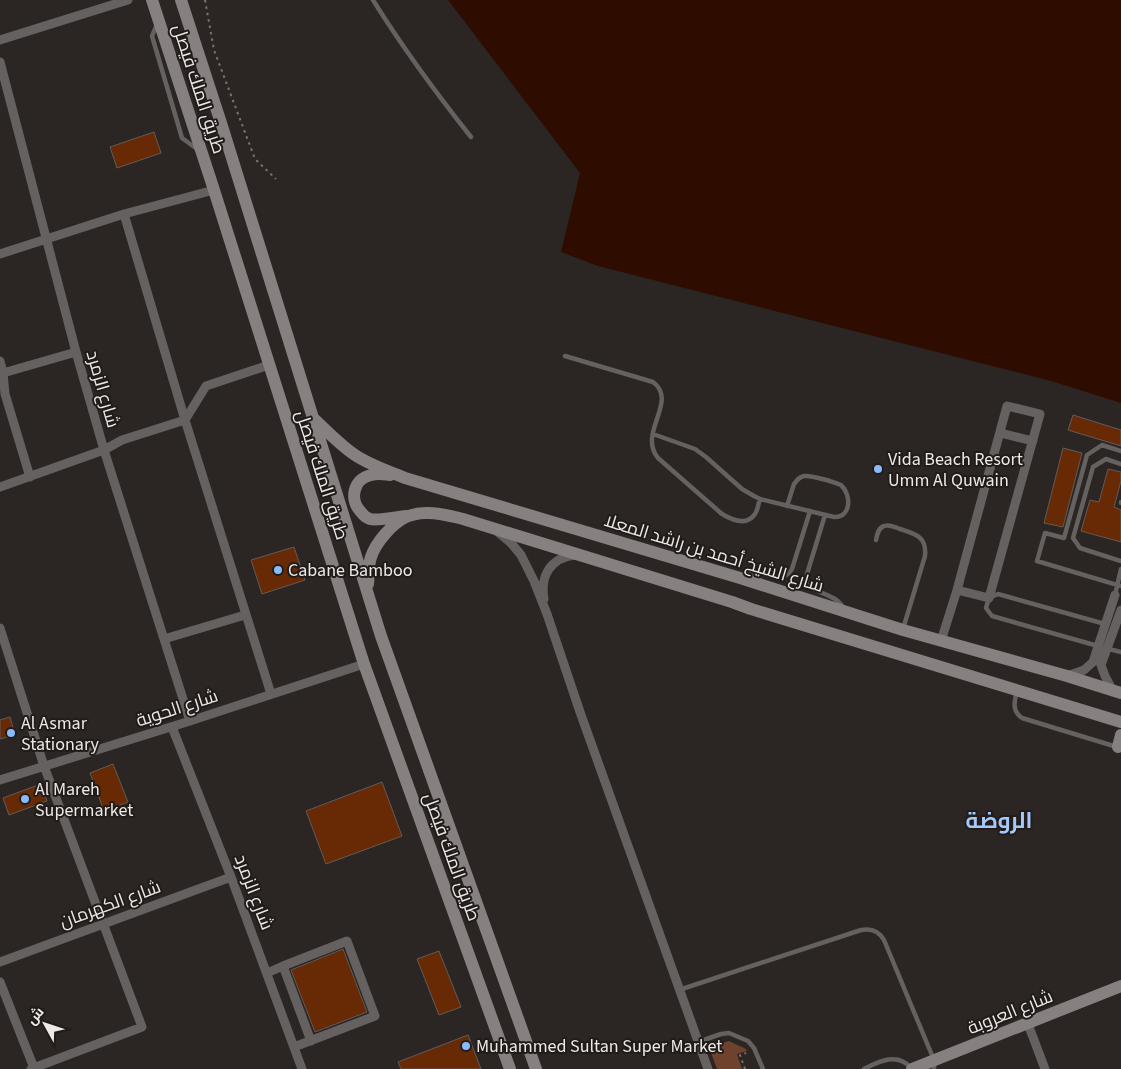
<svg xmlns="http://www.w3.org/2000/svg" width="1121" height="1069" viewBox="0 0 1121 1069" font-family="'Source Sans 3',Cairo,sans-serif">
  <style>
    .green { fill: #6e422d }
    .water { fill: #2e0d00 }
    .building { fill: #682a05; stroke: #615b59 }
    .lines { fill: none; stroke-linecap: round; stroke-linejoin: round }
    .path { stroke: #787471; stroke-width: 2; stroke-dasharray: 2.5 4; stroke-linecap: butt }
    .lane { stroke: #646160; stroke-width: 4.5 }
    .street { stroke: #646160; stroke-width: 9 }
    .secondary { stroke: #868180; stroke-width: 12 }
    .poi-dot { fill: #89bafc; stroke: #211c1a; stroke-width: 2 }
    .labels { text-anchor: middle; stroke-width: 4; stroke-linejoin: round; paint-order: stroke }
    .street-label { font-size: 18px; fill: #ece9e7; stroke: #211c1a }
    .poi-label { font-size: 18px; fill: #ece9e7; stroke: #211c1a; text-anchor: start }
    .district-label { font-size: 22px; font-weight: bold; fill: #a3c8f9; stroke: #211c1a }
  </style>
  <rect width="100%" height="100%" fill="#2b2623"/>
  <path class="green" d="M729,1041L746,1049L747,1051L737,1054L742,1069H717L710,1050L713,1046Z"/>
  <path class="water" d="M448,0H1121V403L1051,381L598,266L561,252L580,173Z"/>
  <path class="building" d="M154,132L161,153L117,168L110,147Z
    M1073,415L1121,430V446L1068,430Z
    M1063,448L1082,453L1063,527L1044,523Z
    M1108,469L1121,472V481L1114,507L1121,510V542L1081,531L1090,500L1099,502Z
    M294,547L305,580L262,594L251,560Z
    M10,717L15,735L0,739V720Z
    M113,764L128,802L104,811L90,773Z
    M382,782L402,836L326,864L306,811Z
    M41,784L47,801L9,815L3,798Z
    M343,949L367,1012L315,1032L291,970Z
    M439,951L461,1007L439,1015L417,959Z
    M468,1035L481,1069H401L398,1062Z"/>
  <g class="lines">
    <path class="path" d="M205,0L214,50L255,159L276,179
      M745,1069L740,1055L746,1053"/>
    <path class="lane" d="M373,0C403,48 436,93 471,137
      M157,24L152,36L182,138L197,149
      M565,356L653,382C679,401 637,433 658,458L722,514C732,520 747,526 755,514C758,510 758,504 760,499
      M653,434L695,449L706,457L742,489L754,496L760,499L834,517C851,518 852,495 841,485C834,482 811,475 804,476C799,477 797,480 794,484L787,506
      M1121,451L1102,445L1087,455L1064,538L1045,533L1037,561L1121,586
      M1121,464L1106,459L1093,467L1073,538L1080,548L1121,561
      M1121,502V503
      M825,515L807,574C804,590 821,591 831,597C837,599 840,603 844,608
      M876,540C877,535 878,528 884,526C889,524 895,527 900,529C915,534 927,536 925,556L903,629
      M744,576C749,574 754,573 759,573C772,575 784,583 792,569L810,511
      M1115,595L1121,569
      M1098,646L992,616L986,608L989,598L998,594L1105,624
      M1105,648L1121,652
      M1017,691C1014,702 1012,711 1022,718L1117,747
      M679,990L861,930C871,928 879,931 884,940L934,1060V1069
      M698,1042L721,1034L729,1033L748,1041L754,1048L763,1069
      M864,1069C879,1061 898,1052 911,1068"/>
    <path class="street" d="M0,40L128,0
      M0,62L76,352L104,450L190,721
      M0,254L124,214L214,190
      M0,361L3,373L76,352
      M269,365L206,386L185,420L271,694
      M3,373L5,394L30,477
      M1000,433L1033,441
      M0,487L104,450L122,440L185,420L124,214
      M498,532L511,543L521,555L534,581L547,614L580,712L708,1069
      M544,599C540,576 550,558 575,555
      M0,628L44,766L142,1027L31,1069
      M164,639L245,615
      M941,641L957,590L1007,406L1040,414L989,598L957,590
      M1067,676L1084,670L1093,662L1115,595
      M1113,691L1105,676L1101,665L1121,610
      M172,727L231,877L302,1069
      M0,780L190,721L364,664
      M0,962L231,877
      M283,966L347,941L375,1016L294,1047
      M267,973L283,966L311,1041
      M0,982L34,1068
      M1028,1024L1045,1069"/>
    <path class="secondary" d="M152,0L214,190L364,664L510,1069
      M181,0L222,126L381,636L536,1069
      M314,419C327,431 340,445 355,455C370,465 388,471 405,478L740,578L903,630L1067,676L1121,693
      M390,475C383,474 377,473 371,475C353,479 349,500 361,512C363,515 367,518 370,519C377,521 397,517 406,516
      M368,584C369,575 368,566 371,557C376,542 392,524 406,517C411,515 420,513 425,513C438,512 451,516 463,519L732,602L751,609L1121,722
      M1118,747L1121,735
      M912,1069L1121,986"/>
  </g>
  <g class="poi-dot">
    <circle cx="878" cy="469" r="5"/>
    <circle cx="278" cy="570" r="5"/>
    <circle cx="11" cy="733" r="5"/>
    <circle cx="25" cy="799" r="5"/>
    <circle cx="466" cy="1046" r="5"/>
  </g>
  <g class="labels">
    <g class="street-label">
      <text transform="translate(199 89) rotate(72)" y="6">طريق الملك فيصل</text>
      <text transform="translate(103 389) rotate(74)" y="6">شارع الزمرد</text>
      <text transform="translate(322 475) rotate(72)" y="6">طريق الملك فيصل</text>
      <text transform="translate(714 553) rotate(17)" y="6">شارع الشيخ أحمد بن راشد المعلا</text>
      <text transform="translate(177 708) rotate(-18)" y="6">شارع الحوية</text>
      <text transform="translate(452 857) rotate(70)" y="6">طريق الملك فيصل</text>
      <text transform="translate(254 892) rotate(69)" y="6">شارع الزمرد</text>
      <text transform="translate(110 904) rotate(-20)" y="6">شارع الكهرمان</text>
      <text transform="translate(1010 1012) rotate(-22)" y="6">شارع العروبة</text>
    </g>
    <g class="poi-label">
      <text x="888" y="465">Vida Beach Resort<tspan x="888" dy="21">Umm Al Quwain</tspan></text>
      <text x="288" y="576">Cabane Bamboo</text>
      <text x="21" y="729">Al Asmar<tspan x="21" dy="21">Stationary</tspan></text>
      <text x="35" y="795">Al Mareh<tspan x="35" dy="21">Supermarket</tspan></text>
      <text x="476" y="1052">Muhammed Sultan Super Market</text>
    </g>
    <g class="district-label">
      <text x="999" y="828">الروضة</text>
    </g>
  </g>
  <g transform="translate(45 1024) rotate(310)" stroke="#211c1a" stroke-width="4" paint-order="stroke">
  <path d="M0-4L9 19L0 12L-9 19Z" fill="#ece9e7"/>
  <text y="-8" font-size="14" font-weight="bold" text-anchor="middle" fill="#ece9e7">ش</text>
  </g>
</svg>
